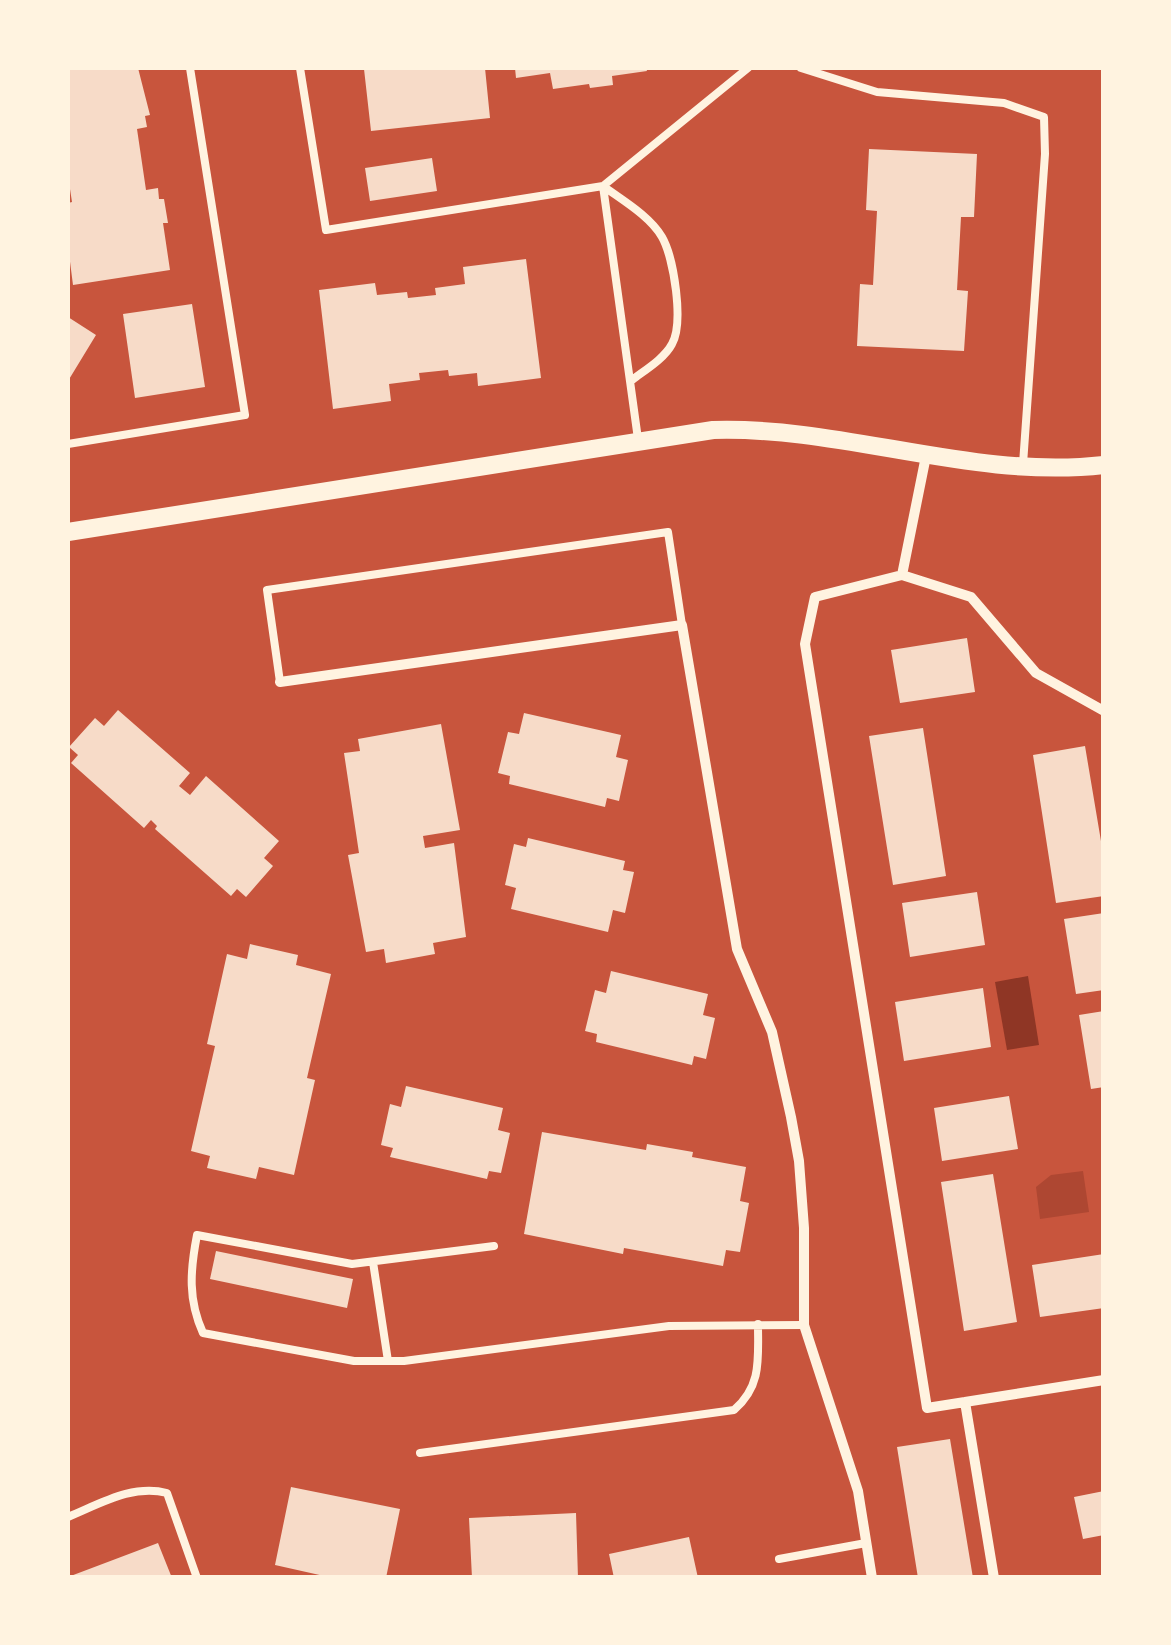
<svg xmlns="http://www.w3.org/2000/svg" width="1171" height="1645" viewBox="0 0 1171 1645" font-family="Signika,sans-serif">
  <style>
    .green { fill: #ae4732 }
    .water { fill: #8f3625 }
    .building { fill: #f7dbc8 }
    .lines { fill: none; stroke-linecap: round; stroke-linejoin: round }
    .service { stroke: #fff3e0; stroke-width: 8 }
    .minor { stroke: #fff3e0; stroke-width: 10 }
    .tertiary { stroke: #fff3e0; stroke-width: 18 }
  </style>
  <rect width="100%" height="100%" fill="#c8553d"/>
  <path class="green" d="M1083,1171L1089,1212L1040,1219L1036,1187L1051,1175Z"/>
  <path class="water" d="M1028,976L1039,1045L1007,1050L995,982Z"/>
  <path class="building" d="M68,68H138L150,115L145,116L147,127L137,129L146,190L158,188L159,199H164L168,223H163L170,270L73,285L68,246V203L72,202L68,176Z
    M375,68H485L490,118L371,131L364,69Z
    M515,68H646L647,71L612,76L613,85L590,88L589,84L553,89L550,73L516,78Z
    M869,149L977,154L974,217H961L957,290L968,291L964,351L857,346L860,284L873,285L877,211L866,210Z
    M432,158L437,191L370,201L365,168Z
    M526,259L541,378L478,386L477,373L449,376L448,370L419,373L420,380L389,384L391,401L333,409L319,290L375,283L377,295L407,292L408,298L436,295L435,288L465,284L463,267Z
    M192,304L205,387L135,398L123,314Z
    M68,317L96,335L68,381Z
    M967,638L975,692L900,703L891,650Z
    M118,710L190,773L179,786L190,795L206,776L279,841L264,858L273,866L246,897L237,889L231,896L155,829L157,826L151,820L144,828L71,763L78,755L69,747L95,718L104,726Z
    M524,713L621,735L616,757L628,760L619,801L607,798L605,807L509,784L510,776L498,773L508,732L519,734Z
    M441,724L460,830L423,836L425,848L454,843L466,937L433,943L435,954L386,963L384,949L366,952L348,855L359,853L344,753L360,751L358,739Z
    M923,728L946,876L893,885L869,736Z
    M1085,746L1104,859V896L1056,903L1033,755Z
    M528,838L625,861L623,870L634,872L625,913L613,910L608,932L511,909L516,888L505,885L514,844L526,847Z
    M977,892L985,945L910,957L902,903Z
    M1104,913V990L1076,994L1064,919Z
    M250,944L298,955L296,965L331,974L307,1078L315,1080L294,1175L259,1167L256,1179L207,1168L210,1156L191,1151L215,1046L207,1044L227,954L247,959Z
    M611,971L708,994L703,1015L715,1018L706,1059L694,1056L692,1065L596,1042L597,1034L585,1031L595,990L606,993Z
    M983,988L991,1047L904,1061L895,1002Z
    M1104,1011V1087L1091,1089L1079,1015Z
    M406,1086L503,1108L498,1130L510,1133L501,1173L489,1171L487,1179L390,1157L393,1148L381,1145L390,1104L401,1107Z
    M1009,1096L1018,1149L942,1161L934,1108Z
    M542,1132L646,1150L647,1144L693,1152L692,1157L746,1167L740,1201L749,1203L740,1252L726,1250L723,1266L624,1248L623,1254L524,1234Z
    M993,1174L1017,1322L964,1331L941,1182Z
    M216,1251L353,1279L347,1308L210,1279Z
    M1104,1254V1308L1040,1317L1032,1265Z
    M950,1439L973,1578H918L897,1447Z
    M291,1487L400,1509L386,1578H333L275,1565Z
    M1104,1491V1535L1083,1539L1074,1497Z
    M576,1513L578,1578H472L469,1518Z
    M689,1537L698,1578H614L609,1554Z
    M158,1543L172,1578H68V1577Z"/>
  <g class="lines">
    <path class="service" d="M300,68L326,230L603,186L748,68
      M801,68L877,92L1004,103L1044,117L1045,154L1023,464
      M603,186L638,439
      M603,186C622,200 650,216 662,237C674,258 684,323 672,344C664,359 645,370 632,380
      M68,444L245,415L190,68
      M280,682L267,590L668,532L682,625
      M494,1246L352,1264L197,1235C190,1271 188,1300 203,1333L354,1361H404L669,1326L804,1325
      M373,1262L388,1361
      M420,1453L734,1410C762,1386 758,1359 758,1324
      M68,1517C100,1504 132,1484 167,1493L197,1578
      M779,1559L866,1543"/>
    <path class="minor" d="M926,456L902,575L971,597L1036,673L1104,711
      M902,575L815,597L805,644L927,1408L1104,1380
      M280,682L682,625L737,949L772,1032L791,1117L799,1161L804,1228V1325L858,1491L872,1578
      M965,1402L994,1578"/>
    <path class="tertiary" d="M68,532L713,430C845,426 971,480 1104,465"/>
  </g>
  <rect width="1171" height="1645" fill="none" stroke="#fff3e0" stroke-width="140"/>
</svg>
